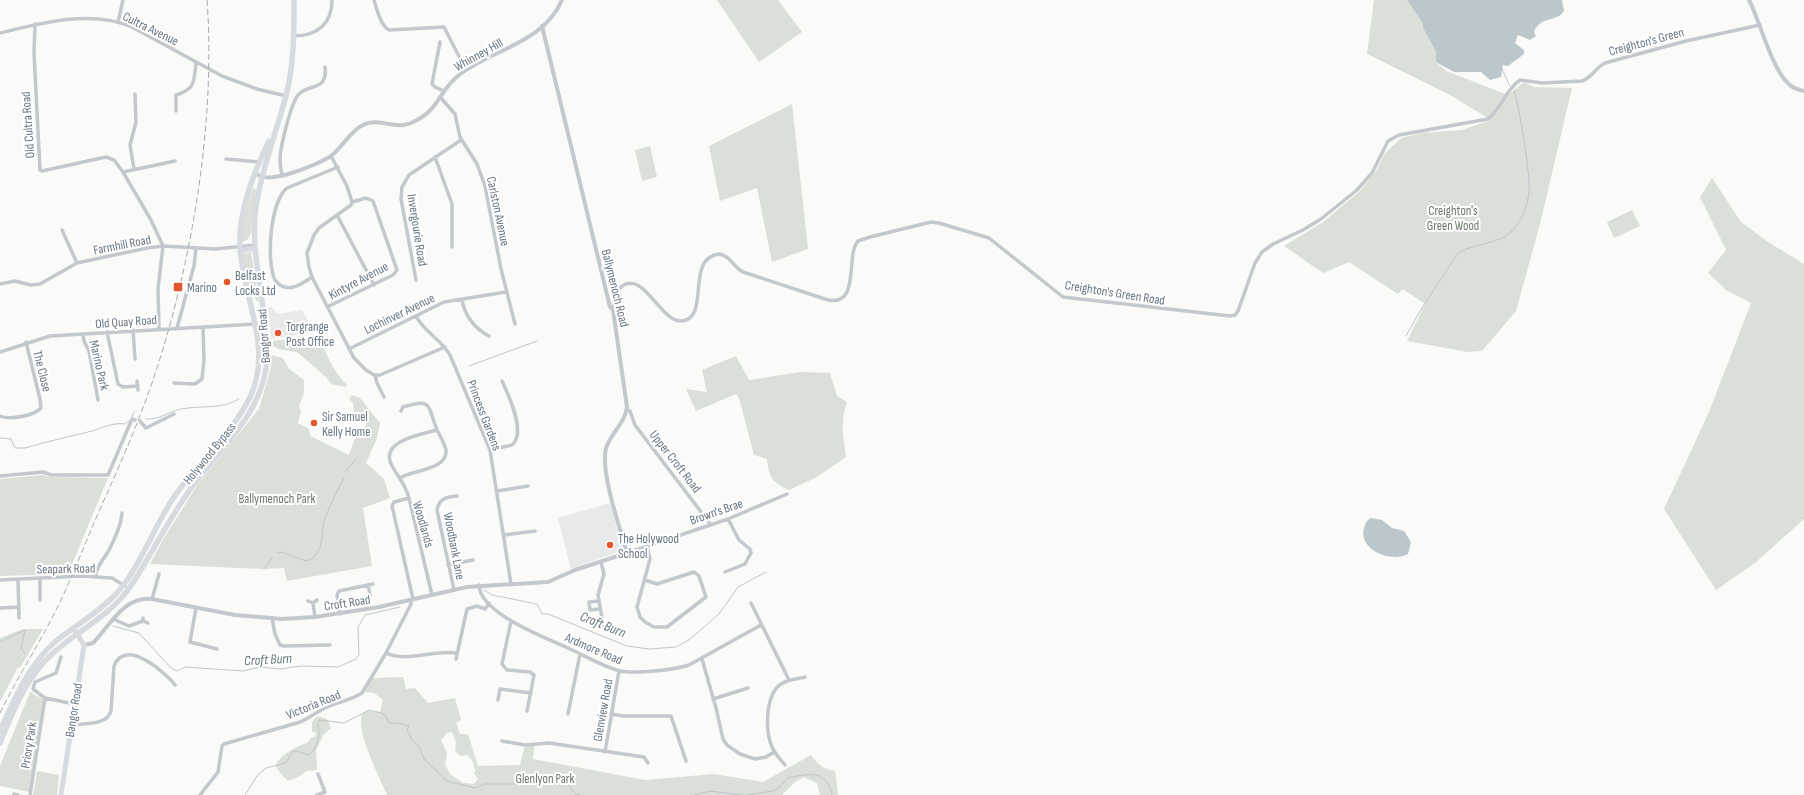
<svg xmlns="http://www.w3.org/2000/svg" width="1804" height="795" viewBox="0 0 1804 795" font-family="'Sofia Sans Condensed',sans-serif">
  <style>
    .built { fill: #e8e9e9 }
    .green { fill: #dadfd7; fill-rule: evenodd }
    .water { fill: #bbc7cb }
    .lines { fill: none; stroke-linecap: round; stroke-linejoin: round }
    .stream { stroke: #bbc7cb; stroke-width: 1 }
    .minor { stroke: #c3c8cc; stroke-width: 3.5 }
    .tertiary { stroke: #c3c8cc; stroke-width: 4 }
    .secondary { stroke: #d6dbdf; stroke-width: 5 }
    .trunk { stroke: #d6dbdf; stroke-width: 5.5 }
    .rail { stroke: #a2aab0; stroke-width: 1; stroke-dasharray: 6 3; stroke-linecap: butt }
    .poi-dot { fill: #e4572e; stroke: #fff; stroke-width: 1.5 }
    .labels { text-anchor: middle; stroke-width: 4; stroke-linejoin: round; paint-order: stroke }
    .street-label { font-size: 13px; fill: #657683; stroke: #fff }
    .park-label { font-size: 13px; fill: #687a64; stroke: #fff }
    .poi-label { font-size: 13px; fill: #657683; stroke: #fff; text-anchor: start }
    .water-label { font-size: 14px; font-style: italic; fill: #60757c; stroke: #fff }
  </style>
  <rect width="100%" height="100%" fill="#fafaf8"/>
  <path class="built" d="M272,307L278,314L302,310L314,332L271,339L268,308Z
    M610,503L623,550L571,569L558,518Z"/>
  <path class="green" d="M717,0H778L802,32L759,62Z
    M1374,0H1407L1423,24V28L1436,52V62L1446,71L1508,95L1524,82L1534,87L1572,88L1540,224L1516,311L1482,351L1468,352L1407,341L1425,304L1403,289L1398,294L1349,262L1323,273L1284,246L1323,222L1361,190L1376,171L1385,153L1401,138L1422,133L1462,130L1491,120L1450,95L1367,54Z
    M792,104L808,249L772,262L757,188L720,201L709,146Z
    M650,146L657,177L642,181L635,150Z
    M1712,178L1741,222L1768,242L1804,264V519L1755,563L1716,590L1664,509L1709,412L1751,303L1726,290L1708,273L1726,250L1700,197Z
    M253,187L256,190L251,234L247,240L242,242L243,221Z
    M1632,210L1640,226L1614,238L1607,222Z
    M251,252L259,303C247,292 245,270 242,254Z
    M319,336C326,353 333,372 347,385L346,387L331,384L326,377L297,352L278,349L272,345L273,341Z
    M271,355L283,358L289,369L304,380V393L299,406L301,411L298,423L309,429L310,436L349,455L355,438L364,431L366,424L362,418L354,414L353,403L349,399L352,395L360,398L380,423L377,438L366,463L384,479L390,498L363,508L372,566L287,581L284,568L264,569L150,564L164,538L198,484L259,409L271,367Z
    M736,356L749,380L800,372L830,373L837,396L847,402C840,421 843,436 846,457L817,477L789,490C772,482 769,478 767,459L754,455L739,398L736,394L696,411L686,389L707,392L702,370Z
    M43,475L48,477L108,478L68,574L0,576V479Z
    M23,629H43L20,668L18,667L0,702V638Z
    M403,677L406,689L415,688L428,703L455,698L461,720L456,723L460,734H468L478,766L520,765L525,745L535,744L533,759L645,780L714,774L763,782L811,755C818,765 823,769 835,771L838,795H820L817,783L804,777L795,782L782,795H387C379,776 356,733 362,714L369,710L373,712H380L383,700L374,693L365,692L372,678ZM452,732L456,742L455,751L460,756L467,755L472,760L475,770L478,767L474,773L478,779L474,784L463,783L450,774L445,764L447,753L441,740L447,733Z
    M30,692L43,699L29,792L0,786V766Z
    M317,716L327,719L331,728L323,735L316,751L317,770L306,771L300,776L288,781C284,777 275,769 276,764C283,753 295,747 307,743L312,737H315L316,733L312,732V722Z
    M37,771L59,775L57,795H33Z"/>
  <path class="water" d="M1407,0H1562L1564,11C1556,23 1541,15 1534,32L1536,36L1530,40L1518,35L1515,43L1524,50V54L1508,66L1503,65L1501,77L1490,80L1481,72H1454L1436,62V52L1423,28V24Z
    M1371,518L1382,520L1392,528L1404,531L1411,542L1408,554C1391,563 1358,550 1364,528C1365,524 1367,520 1371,518Z"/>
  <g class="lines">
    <path class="stream" d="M1502,69L1510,86
      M1406,336L1420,311L1458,253C1475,243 1497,245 1512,231C1521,223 1528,204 1529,192C1531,178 1519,104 1514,91
      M469,366L537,341
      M132,417L134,412
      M146,419C159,420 168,412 181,409C202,405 221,410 239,399
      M0,438L11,439L15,448H25C46,442 67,437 88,432C101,429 111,422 125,424L129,421
      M345,472L356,459
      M278,553L282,552L306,561C326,556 320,532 325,518C330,506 337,490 344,478
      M264,569L272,558
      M484,590L492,595L537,604L542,614H548L627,646L649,649L676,647L689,640L719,614L738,587L766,572
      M113,626L139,633L171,668L177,671L185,667L243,671L260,667L280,669L301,666L338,667L356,659L359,655L358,627L365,615L400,607
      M0,642L25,630L21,648L24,652
      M245,795L257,776L266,768L286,763L292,752L296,751L309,755C314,751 319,740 319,733C319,728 317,725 319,720L344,723L369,710L382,713L386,716L388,722C396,725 401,722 409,726L407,730L412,740L419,746L424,759L447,781L475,788L485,784H525L556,778L563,779L568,784L575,794L580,795
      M694,795L710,791L742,795
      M747,795L773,791L779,788L788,778C808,773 827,770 832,795"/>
    <path class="minor" d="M374,0C377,9 380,25 389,30L444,27L466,70
      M118,22L123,0
      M35,24L34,53L40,170L42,171L106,157L114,160L123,172L151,220L163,246L158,289L159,329
      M0,33C42,23 89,10 130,26L222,76L257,89L286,96
      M294,36C317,36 332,24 332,0
      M440,42L432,84L435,87L444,91
      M441,98L455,114L460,137L477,164L485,186L501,269L515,324
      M176,111V95C196,89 194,81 196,62
      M331,156L347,186L352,202
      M435,157L452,204V247
      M226,159L260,162
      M134,169L130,145L136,122L135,94
      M123,172L175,161
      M282,175C281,170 280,165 280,160C280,147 291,104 298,95C308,83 328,92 325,67
      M352,202L351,205L319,228L314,235L307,253L309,267L312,277L354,358L366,370L374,375H380L445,347
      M337,215L374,285
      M62,230L77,263
      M312,277C300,285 286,295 275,280C266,261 270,202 287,188L338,167
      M416,280L401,199L402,187L409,175L461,140
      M0,284L15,281L31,285L40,284L77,263L147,248L163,246L215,249L255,245
      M462,299C464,315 475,329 489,336
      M327,307L393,275L397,270L373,201L366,198L352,202
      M613,310C614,303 615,293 621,287C642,269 660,320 680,321C712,321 684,258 719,254C731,256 733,267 743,272L828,300C861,306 845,256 858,241L870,237L931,222L939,223L989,238L1063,297L1230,316L1235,315L1238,311L1255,263L1262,252L1273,244L1303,230L1321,219L1357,190L1372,173L1388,141L1399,135L1488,119C1501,109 1506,89 1520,80L1542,83L1582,81C1592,78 1596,67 1605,63L1686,41L1760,25
      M416,316C424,332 441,339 450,355L490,450L511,584
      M177,328L194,266L196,248
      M133,330L135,359
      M107,332L118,384L123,387L138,386
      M83,335L84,341L89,351L98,400
      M349,349L444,302L506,292
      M0,352L50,336L256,324
      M375,375L377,383L384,397
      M137,381L138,390
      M174,383L195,384L202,379L204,360L203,327
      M627,410L630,411L635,425L711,525
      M401,411L403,407C432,398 427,404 437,430
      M0,416C10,420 34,416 41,408L40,399L26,342
      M140,421L146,428L174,414
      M490,450L512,445C527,433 508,394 502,381
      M0,476L43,472L51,475H108L132,419L135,420
      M400,478C412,470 448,470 446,450C445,444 440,436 437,430C422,434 378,441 392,466C398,477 406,485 409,498
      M497,491L528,486
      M504,535L535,531
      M627,553L728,519L787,494
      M601,562L604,574L598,595L604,629
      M448,565L473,560
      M725,572L745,564L751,553L750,549L739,540L728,519
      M95,577C96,567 103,560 108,552C114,540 121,526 122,513
      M18,579L19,618
      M0,580L81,576L112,578L125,586
      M645,580L657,584L694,572L699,576L706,597L667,627H654L645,622L640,617L637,607L650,559L647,546
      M368,585L370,595
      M479,585C480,614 547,638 570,649C586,656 603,667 620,671C634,674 675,670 689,665L761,625
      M454,590L437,510C439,498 447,497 457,496
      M152,599L159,574
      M413,599L392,506L394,502L409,498L432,595
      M40,600V578
      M308,601L313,603L317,600
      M599,601L589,602L590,610L600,609
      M313,603L315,617
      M751,603L789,680
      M0,608L19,607
      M196,608L190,642L217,649
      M340,614L337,595L339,591L373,584
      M143,618V621L148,623
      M272,618L275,634L280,645L284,646L330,645
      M113,619L129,626L143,621
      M511,621L502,664L507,670L530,672L534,675L527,711
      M386,653C408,663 433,649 457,653
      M61,657L56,673L35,682L33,689L45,698L74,704
      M456,659L467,609L477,606L485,609L489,603
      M702,659L716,708L723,739L727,745L740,754L755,759L766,757L774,752
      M713,699L748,688
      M498,700L500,689L531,693
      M568,714L580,654
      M611,714L623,716H671L686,761
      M71,725C84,723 107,726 111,711L114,666C125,637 165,672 175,685
      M502,741L525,745L549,743L644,757L648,763
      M605,752L619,671
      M785,765C780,759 775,754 772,747C765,731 765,695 781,684C788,679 797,679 805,677
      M14,794L18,795
      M30,795L45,698
      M200,795L218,772L222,746L224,744L300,722C310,718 318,711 327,707C339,702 351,700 362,693L386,653L411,604L410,600
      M317,795L325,792L318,774"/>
    <path class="tertiary" d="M1749,0C1760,21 1772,71 1790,85C1793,88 1799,90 1804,91
      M256,173C265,187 319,164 331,156C343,147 350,131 363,125C378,117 395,130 411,123C441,110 437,92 459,75C492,49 544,43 562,0
      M84,645L93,643C110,626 123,596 152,599L235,615L282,619L315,617L379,607L467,587L548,582L575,570L627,553C620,528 600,472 606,448C611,433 625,423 627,407L613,310L610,307L542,26"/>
    <path class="secondary" d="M61,795L84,645L75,631"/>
    <path class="trunk" d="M240,252L248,249L255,248
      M0,731C14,699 29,664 56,641C76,625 98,613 116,594C141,566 153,528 174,497C198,462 234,432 251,395C273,345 242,297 240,246C238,211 254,172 269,141
      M0,743C13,711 27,676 53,653C79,630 110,616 130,587C152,554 169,518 192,487C221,447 265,411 267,358C268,307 249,257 256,206C262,168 276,133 286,96C294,65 294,32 294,0"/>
    <path class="rail" d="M0,713C19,674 43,638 61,600C75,570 87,539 100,509C119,467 138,424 153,380C192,265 216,121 207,0"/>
  </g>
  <g class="poi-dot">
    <circle cx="227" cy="282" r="4"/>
    <rect x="173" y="282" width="10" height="10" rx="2"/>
    <circle cx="278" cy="333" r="4"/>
    <circle cx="314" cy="423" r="4"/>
    <circle cx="610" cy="545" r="4"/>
  </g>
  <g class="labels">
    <g class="street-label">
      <text transform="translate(151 28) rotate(26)" y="5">Cultra Avenue</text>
      <text transform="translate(1646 41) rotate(-15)" y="5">Creighton's Green</text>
      <text transform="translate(478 54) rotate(-29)" y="5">Whinney Hill</text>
      <text transform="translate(27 125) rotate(-94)" y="5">Old Cultra Road</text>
      <text transform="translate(499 211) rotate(78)" y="5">Carlston Avenue</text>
      <text transform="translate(418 230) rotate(81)" y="5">Invergourie Road</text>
      <text transform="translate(122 244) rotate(-11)" y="5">Farmhill Road</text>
      <text transform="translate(358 280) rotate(-28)" y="5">Kintyre Avenue</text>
      <text transform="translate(616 288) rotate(76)" y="5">Ballymenoch Road</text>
      <text transform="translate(1115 292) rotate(9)" y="5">Creighton's Green Road</text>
      <text transform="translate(399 313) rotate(-26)" y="5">Lochinver Avenue</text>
      <text transform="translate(126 321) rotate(-4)" y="5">Old Quay Road</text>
      <text transform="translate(263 336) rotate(-94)" y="5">Bangor Road</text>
      <text transform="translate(100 365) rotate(77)" y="5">Marino Park</text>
      <text transform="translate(43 371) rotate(76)" y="5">The Close</text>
      <text transform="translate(485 415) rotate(69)" y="5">Princess Gardens</text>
      <text transform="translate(209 453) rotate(-51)" y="5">Holywood Bypass</text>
      <text transform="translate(676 461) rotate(52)" y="5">Upper Croft Road</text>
      <text transform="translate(716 511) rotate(-19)" y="5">Brown's Brae</text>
      <text transform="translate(424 524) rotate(74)" y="5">Woodlands</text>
      <text transform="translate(455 546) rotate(79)" y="5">Woodbank Lane</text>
      <text transform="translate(66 568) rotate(-1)" y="5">Seapark Road</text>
      <text transform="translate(347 602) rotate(-9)" y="5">Croft Road</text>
      <text transform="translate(594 648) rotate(23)" y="5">Ardmore Road</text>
      <text transform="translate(313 704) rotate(-22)" y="5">Victoria Road</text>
      <text transform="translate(73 710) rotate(-81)" y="5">Bangor Road</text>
      <text transform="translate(602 710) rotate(-80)" y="5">Glenview Road</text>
      <text transform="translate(28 745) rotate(-81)" y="5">Priory Park</text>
    </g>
    <g class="park-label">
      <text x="1453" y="215">Creighton's<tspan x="1453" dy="15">Green Wood</tspan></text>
      <text x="277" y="503">Ballymenoch Park</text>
      <text x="545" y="783">Glenlyon Park</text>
    </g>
    <g class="poi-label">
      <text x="235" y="280">Belfast<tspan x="235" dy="15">Locks Ltd</tspan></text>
      <text x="187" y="292">Marino</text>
      <text x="286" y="331">Torgrange<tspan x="286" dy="15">Post Office</tspan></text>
      <text x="322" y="421">Sir Samuel<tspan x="322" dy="15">Kelly Home</tspan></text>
      <text x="618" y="543">The Holywood<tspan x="618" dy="15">School</tspan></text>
    </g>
    <g class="water-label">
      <text transform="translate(603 624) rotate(22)" y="5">Croft Burn</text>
      <text transform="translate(268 659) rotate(-3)" y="5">Croft Burn</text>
    </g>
  </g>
</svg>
